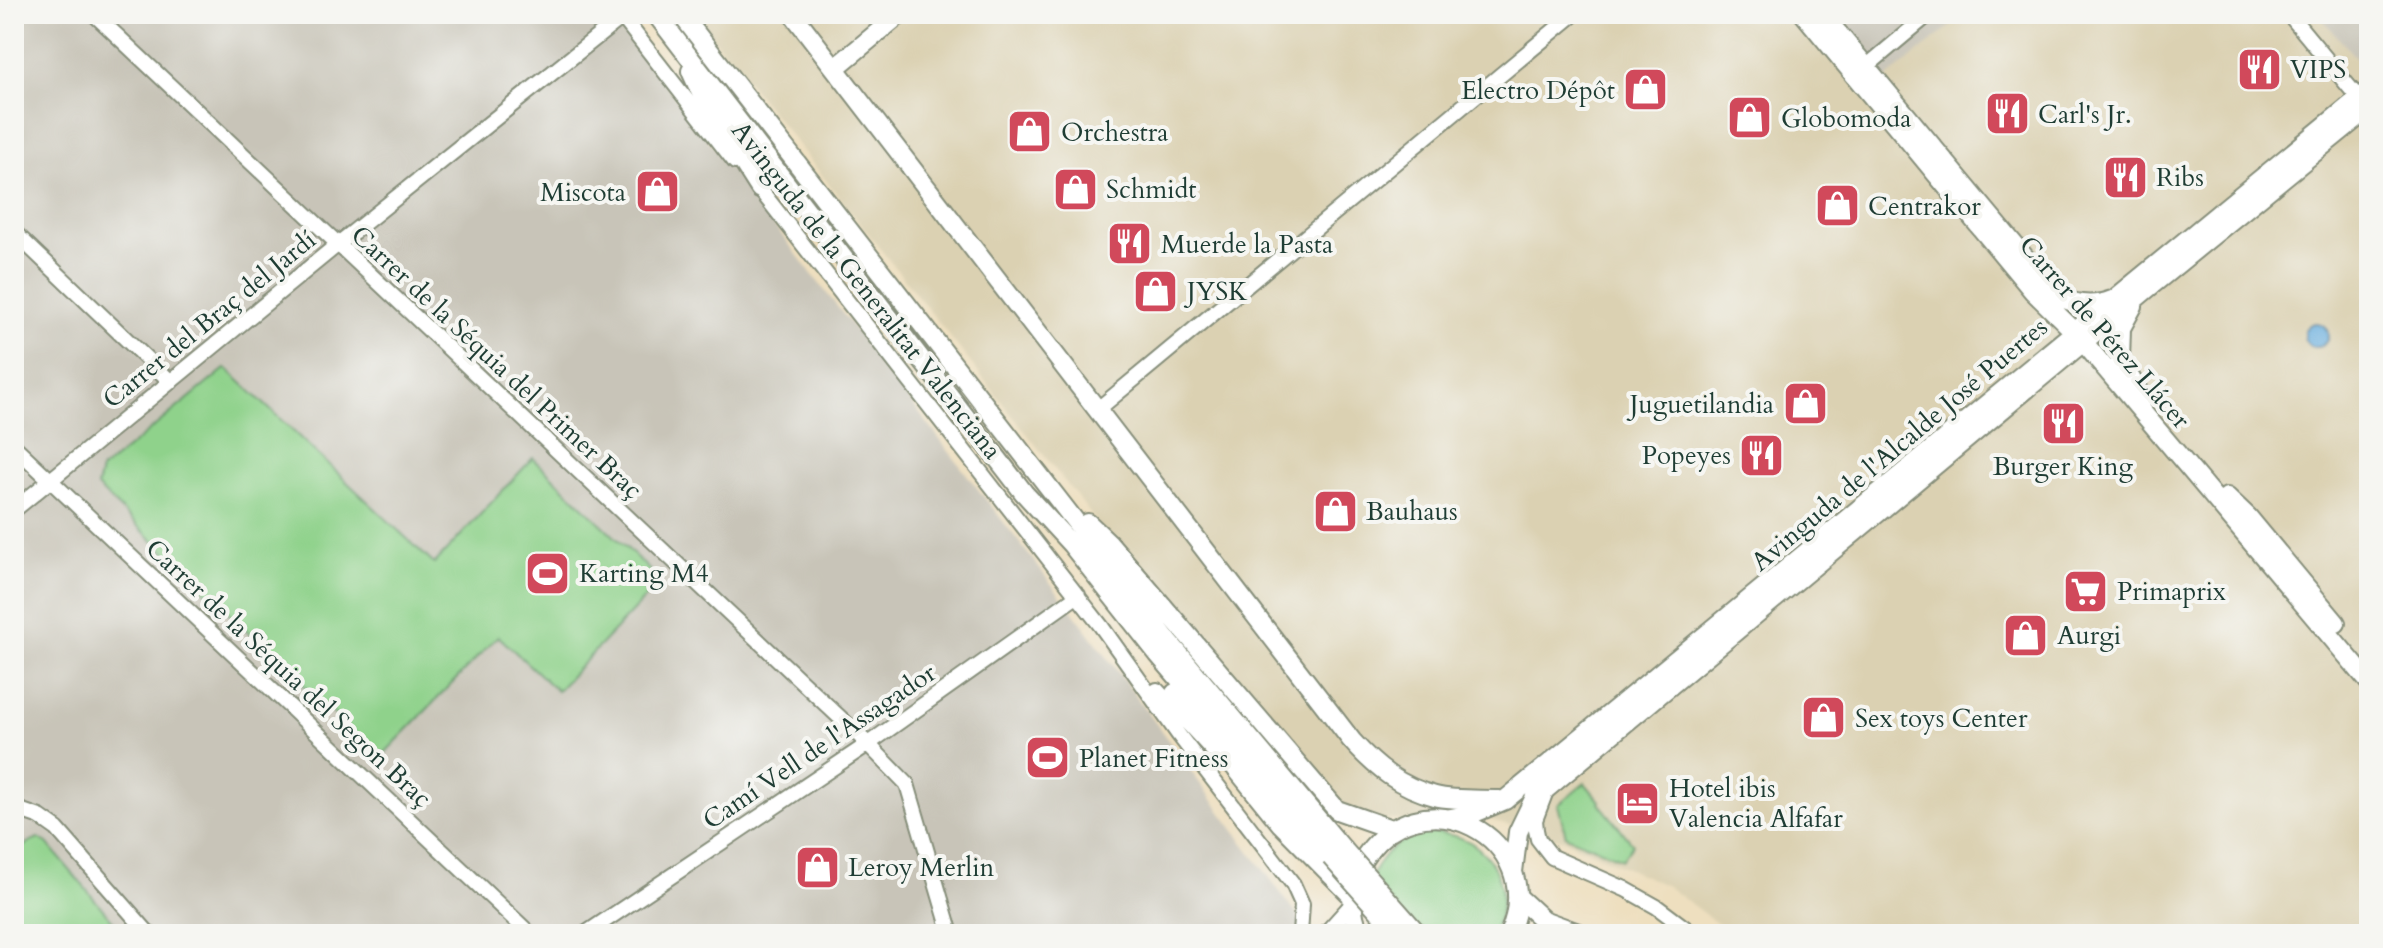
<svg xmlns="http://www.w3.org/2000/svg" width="2383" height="948" viewBox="0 0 2383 948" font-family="Cardo,serif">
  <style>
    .built { fill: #dbd1b2 }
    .industrial { fill: #c8c4b8 }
    .green { fill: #8fd28b; stroke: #578860; stroke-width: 2 }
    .water { fill: #68adde; stroke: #447589; stroke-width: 2 }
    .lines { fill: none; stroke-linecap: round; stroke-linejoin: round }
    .minor-casing { stroke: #868e7a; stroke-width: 18 }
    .tertiary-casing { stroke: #868e7a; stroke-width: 22 }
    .minor { stroke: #fff; stroke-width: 14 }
    .tertiary { stroke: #fff; stroke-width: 18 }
    .tertiary-bridge-casing { stroke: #868e7a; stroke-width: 22; stroke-linecap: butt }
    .tertiary-bridge { stroke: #fff; stroke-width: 18 }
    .labels { text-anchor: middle; stroke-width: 8; stroke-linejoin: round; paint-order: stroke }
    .poi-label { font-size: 26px; fill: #1f3d34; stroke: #f6f6f2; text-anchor: start }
    .street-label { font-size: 26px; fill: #1f3d34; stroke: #f6f6f2 }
  </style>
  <rect width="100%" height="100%" fill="#f6f6f2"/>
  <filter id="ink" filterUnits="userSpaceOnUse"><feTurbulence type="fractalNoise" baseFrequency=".0125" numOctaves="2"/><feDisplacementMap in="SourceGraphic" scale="16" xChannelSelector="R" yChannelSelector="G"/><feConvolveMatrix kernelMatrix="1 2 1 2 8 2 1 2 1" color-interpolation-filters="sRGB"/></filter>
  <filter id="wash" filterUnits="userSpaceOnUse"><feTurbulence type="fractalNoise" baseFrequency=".006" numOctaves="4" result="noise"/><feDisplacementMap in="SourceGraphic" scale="32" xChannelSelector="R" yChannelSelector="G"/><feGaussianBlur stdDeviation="1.8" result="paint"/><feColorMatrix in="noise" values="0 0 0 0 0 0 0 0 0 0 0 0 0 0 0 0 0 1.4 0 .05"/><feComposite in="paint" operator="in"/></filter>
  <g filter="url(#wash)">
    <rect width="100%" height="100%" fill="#eedfbf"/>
    <path class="built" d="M694,14H1823L1880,83L1965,14H2318L2365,69L2369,67V934H1731L1667,886L1564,840L1487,819L1334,821Z"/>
    <path class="industrial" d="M14,14H611L1087,630L1311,934H14Z
      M1823,14H1965L1880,84Z
      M2318,14H2369V67L2366,70Z"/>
    <path class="green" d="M226,368L434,564L533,458L661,581L557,691L498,636L380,758L97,487L101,470Z
      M1585,783L1600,801L1599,803L1633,844L1622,859L1566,836L1558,805Z
      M1436,832C1450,835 1465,837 1477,847C1503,868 1509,906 1492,934H1378C1360,906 1368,868 1393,847C1406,837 1420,834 1436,832Z
      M38,838L47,843L124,934H14V854L29,842Z"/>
    <path class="water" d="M2304 335a12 12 0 1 1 24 0a12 12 0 1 1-24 0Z"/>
  </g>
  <g filter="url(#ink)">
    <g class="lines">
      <defs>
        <path id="minor" d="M94,14L868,744L907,784L951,934
          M620,14L735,162
          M2289,14L2365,106
          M1866,67L1929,14
          M755,183L1101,626L1178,734L1293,884L1302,904L1300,934
          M14,232L171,382
          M1097,410L1574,14
          M14,446L530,934
          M14,510L337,245L622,17
          M1157,690L1213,751
          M1546,791L1535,820L1536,830L1538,839L1552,857L1625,889L1657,907L1693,934
          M14,808L40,817L57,829L149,934
          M585,934L868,744L1078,595
          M1325,934L1352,904"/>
        <path id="tertiary" d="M656,14L1024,493L1071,544L1158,654L1331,857
          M681,14L1169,642L1342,848
          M793,14L1352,741C1376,768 1400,787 1435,796C1455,801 1479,799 1499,800
          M1804,14L2033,291L2075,332L2369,682
          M1822,14L2056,295C2074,305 2092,308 2112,300
          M835,68L900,14
          M691,71L706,104L760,189
          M2133,306L2121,328L2120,360L2143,399
          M2227,497L2248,517L2336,623
          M1088,523L1109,543L1337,810L1391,829
          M1175,693L1281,824L1352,896
          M1451,818L1472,814L1505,800L2369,90
          M1513,872L1518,832L1534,799L2148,288L2369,108
          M1517,896L1543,920L1581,934
          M1360,934C1350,913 1349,884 1361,863C1418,767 1551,838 1509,934"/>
      </defs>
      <use href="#minor" class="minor-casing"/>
      <use href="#tertiary" class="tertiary-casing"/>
      <use href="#minor" class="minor"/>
      <use href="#tertiary" class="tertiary"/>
      <defs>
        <path id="tertiary-bridge" d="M1342,848L1418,934
          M1331,857L1399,934"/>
      </defs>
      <use href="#tertiary-bridge" class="tertiary-bridge-casing"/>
      <use href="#tertiary-bridge" class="tertiary-bridge"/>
    </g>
  </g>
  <defs>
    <symbol id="restaurant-square" viewBox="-11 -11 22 22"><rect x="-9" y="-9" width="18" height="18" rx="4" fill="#d1495b" stroke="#f6f6f2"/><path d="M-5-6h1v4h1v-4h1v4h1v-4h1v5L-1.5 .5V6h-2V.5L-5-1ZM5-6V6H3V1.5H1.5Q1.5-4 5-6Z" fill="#fff"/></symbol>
    <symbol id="shop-square" viewBox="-11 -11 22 22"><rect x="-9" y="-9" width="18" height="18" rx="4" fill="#d1495b" stroke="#f6f6f2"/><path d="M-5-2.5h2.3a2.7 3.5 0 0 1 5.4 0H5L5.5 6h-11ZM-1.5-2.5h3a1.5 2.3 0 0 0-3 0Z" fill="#fff"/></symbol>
    <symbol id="stadium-square" viewBox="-11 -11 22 22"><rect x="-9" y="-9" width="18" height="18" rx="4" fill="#d1495b" stroke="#f6f6f2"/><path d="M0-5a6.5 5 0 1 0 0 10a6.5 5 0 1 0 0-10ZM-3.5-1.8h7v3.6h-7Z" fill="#fff"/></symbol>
    <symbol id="supermarket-square" viewBox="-11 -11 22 22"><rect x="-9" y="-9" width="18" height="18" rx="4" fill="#d1495b" stroke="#f6f6f2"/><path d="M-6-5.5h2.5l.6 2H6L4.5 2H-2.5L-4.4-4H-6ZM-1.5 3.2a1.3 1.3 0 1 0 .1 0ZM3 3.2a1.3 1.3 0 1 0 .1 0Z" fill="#fff"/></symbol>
    <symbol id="hotel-square" viewBox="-11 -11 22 22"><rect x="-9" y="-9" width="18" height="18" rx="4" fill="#d1495b" stroke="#f6f6f2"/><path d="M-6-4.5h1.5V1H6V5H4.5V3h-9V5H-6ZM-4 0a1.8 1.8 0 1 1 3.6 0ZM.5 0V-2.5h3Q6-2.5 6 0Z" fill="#fff"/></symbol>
  </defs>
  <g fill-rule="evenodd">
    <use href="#restaurant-square" x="2234" y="44" width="51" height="51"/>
    <use href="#shop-square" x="1620" y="64" width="51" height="51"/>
    <use href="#restaurant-square" x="1982" y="88" width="51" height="51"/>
    <use href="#shop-square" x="1724" y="92" width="51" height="51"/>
    <use href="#shop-square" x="1004" y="106" width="51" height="51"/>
    <use href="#restaurant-square" x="2100" y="152" width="51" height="51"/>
    <use href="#shop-square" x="1050" y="164" width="51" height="51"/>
    <use href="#shop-square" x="632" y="166" width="51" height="51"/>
    <use href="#shop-square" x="1812" y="180" width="51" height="51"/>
    <use href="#restaurant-square" x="1104" y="218" width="51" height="51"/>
    <use href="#shop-square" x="1130" y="266" width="51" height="51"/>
    <use href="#shop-square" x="1780" y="378" width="51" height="51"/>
    <use href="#restaurant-square" x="2038" y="398" width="51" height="51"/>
    <use href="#restaurant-square" x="1736" y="430" width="51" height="51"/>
    <use href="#shop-square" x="1310" y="486" width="51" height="51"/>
    <use href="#stadium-square" x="522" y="548" width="51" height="51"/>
    <use href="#supermarket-square" x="2060" y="566" width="51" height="51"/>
    <use href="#shop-square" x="2000" y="610" width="51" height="51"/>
    <use href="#shop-square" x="1798" y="692" width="51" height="51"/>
    <use href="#stadium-square" x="1022" y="732" width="51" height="51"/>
    <use href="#hotel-square" x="1612" y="778" width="51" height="51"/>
    <use href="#shop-square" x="792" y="842" width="51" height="51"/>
  </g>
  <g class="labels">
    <g class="poi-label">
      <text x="2290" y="78">VIPS</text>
      <text x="1615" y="99" text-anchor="end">Electro Dépôt</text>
      <text x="2038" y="123">Carl's Jr.</text>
      <text x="1781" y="127">Globomoda</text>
      <text x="1061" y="141">Orchestra</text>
      <text x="2156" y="186">Ribs</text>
      <text x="1106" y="198">Schmidt</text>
      <text x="626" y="201" text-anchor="end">Miscota</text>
      <text x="1868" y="215">Centrakor</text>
      <text x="1161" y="253">Muerde la Pasta</text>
      <text x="1187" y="300">JYSK</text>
      <text x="1774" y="413" text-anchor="end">Juguetilandia</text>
      <text x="1731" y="464" text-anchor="end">Popeyes</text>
      <text x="2063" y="475" text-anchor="middle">Burger King</text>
      <text x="1366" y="520">Bauhaus</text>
      <text x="579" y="582">Karting M4</text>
      <text x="2117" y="600">Primaprix</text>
      <text x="2057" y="644">Aurgi</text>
      <text x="1855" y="727">Sex toys Center</text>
      <text x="1079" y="767">Planet Fitness</text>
      <text x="1669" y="797">Hotel ibis<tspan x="1669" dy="30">Valencia Alfafar</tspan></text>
      <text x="848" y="876">Leroy Merlin</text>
    </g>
    <g class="street-label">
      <text transform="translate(867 290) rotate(52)" y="9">Avinguda de la Generalitat Valenciana</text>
      <text transform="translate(209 319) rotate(-39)" y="9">Carrer del Braç del Jardí</text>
      <text transform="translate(2105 332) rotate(49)" y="9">Carrer de Pérez Llácer</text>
      <text transform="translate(497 362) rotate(43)" y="9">Carrer de la Séquia del Primer Braç</text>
      <text transform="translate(1899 444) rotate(-40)" y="9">Avinguda de l'Alcalde José Puertes</text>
      <text transform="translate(289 673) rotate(43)" y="9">Carrer de la Séquia del Segon Braç</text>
      <text transform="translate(819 746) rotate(-34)" y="9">Camí Vell de l'Assagador</text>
    </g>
  </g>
  <rect width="2383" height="948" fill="none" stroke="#f6f6f2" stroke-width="48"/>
</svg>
